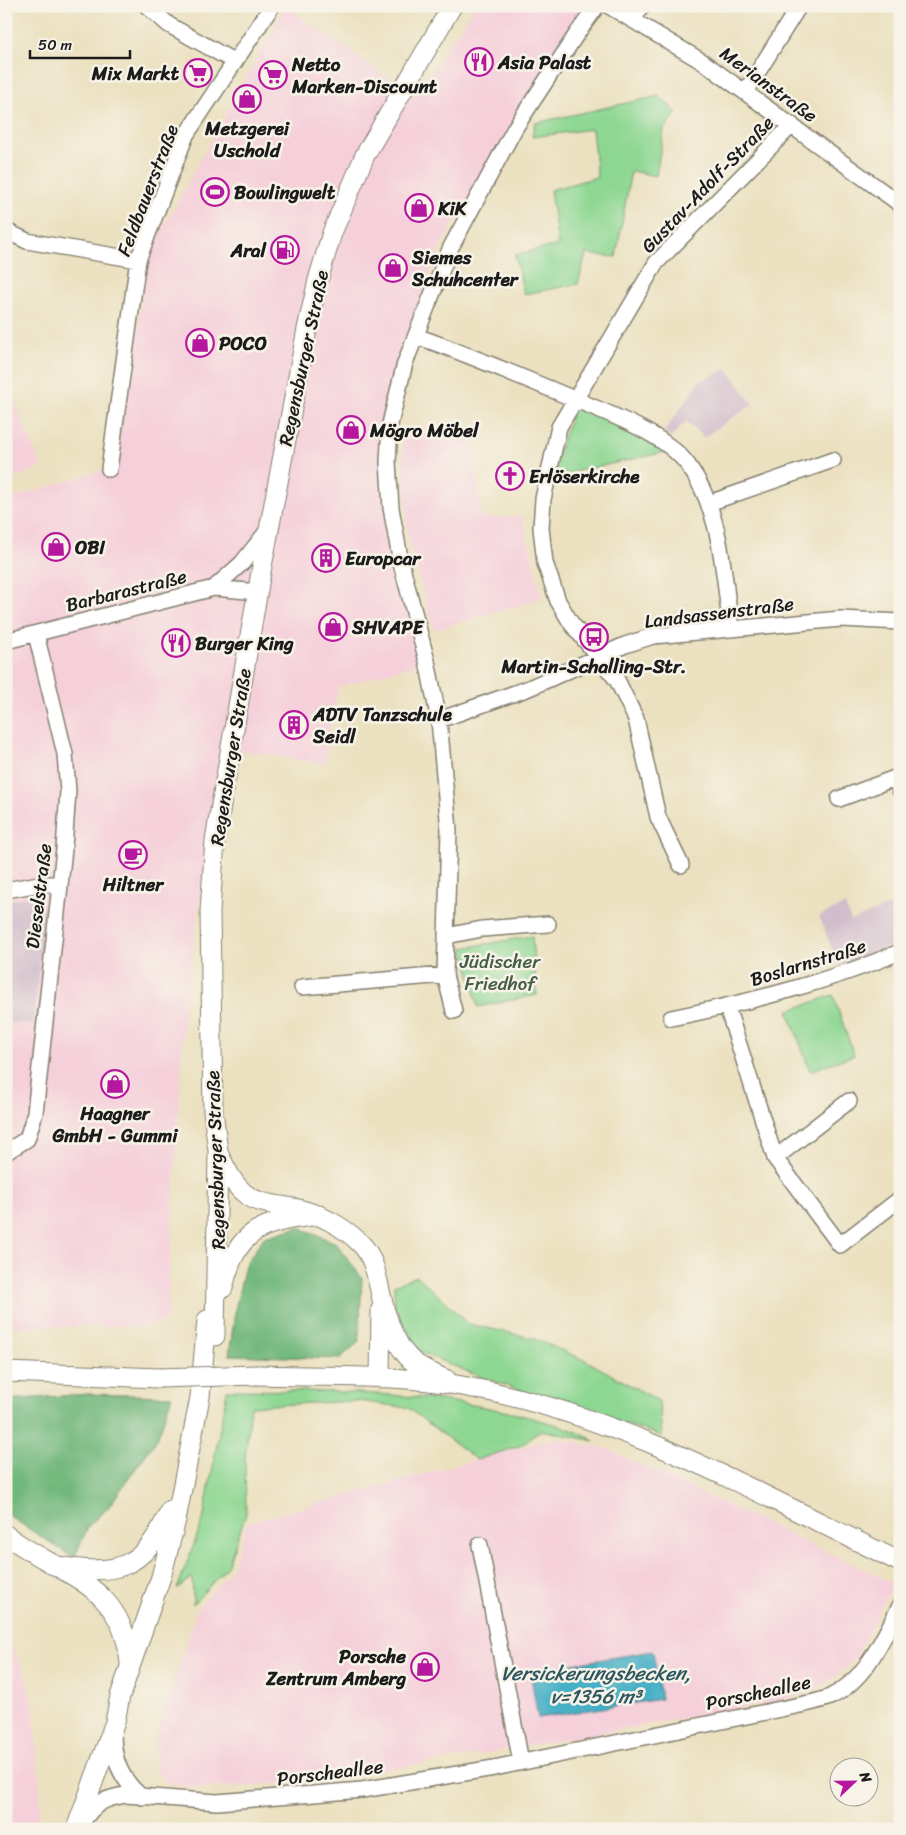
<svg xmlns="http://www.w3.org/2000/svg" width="906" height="1835" viewBox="0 0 906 1835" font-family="Sriracha,sans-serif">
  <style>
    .built { fill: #f5cfda }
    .industrial { fill: #d1bdcb }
    .green { fill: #8ed793; stroke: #557a58 }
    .forest { fill: #72b87d; stroke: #476a4c }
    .water { fill: #47b0c6; stroke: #326671 }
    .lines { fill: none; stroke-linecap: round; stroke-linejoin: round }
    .minor-casing { stroke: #847e6e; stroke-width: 18 }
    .major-casing { stroke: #847e6e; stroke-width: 21 }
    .minor { stroke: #fff; stroke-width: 15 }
    .major { stroke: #fff; stroke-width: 19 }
    .major-bridge-casing { stroke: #847e6e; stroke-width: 21; stroke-linecap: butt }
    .major-bridge { stroke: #fff; stroke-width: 19 }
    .labels { text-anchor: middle; stroke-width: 5; stroke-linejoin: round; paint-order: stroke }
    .poi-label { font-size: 19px; font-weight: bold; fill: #1c1c1c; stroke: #f7f3e8; text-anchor: start }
    .street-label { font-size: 19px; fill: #1c1c1c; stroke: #f7f3e8 }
    .park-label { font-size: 19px; fill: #445d46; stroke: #f7f3e8 }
    .water-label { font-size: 20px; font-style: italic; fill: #2d5760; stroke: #f7f3e8 }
  </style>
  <rect width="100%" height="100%" fill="#f7f3e8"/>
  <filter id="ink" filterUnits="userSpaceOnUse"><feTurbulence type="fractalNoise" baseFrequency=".02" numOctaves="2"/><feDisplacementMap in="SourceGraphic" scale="10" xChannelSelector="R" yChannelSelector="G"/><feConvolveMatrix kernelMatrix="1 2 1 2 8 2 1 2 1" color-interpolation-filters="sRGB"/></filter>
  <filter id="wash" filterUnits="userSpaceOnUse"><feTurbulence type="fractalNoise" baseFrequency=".0096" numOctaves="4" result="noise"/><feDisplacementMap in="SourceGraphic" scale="20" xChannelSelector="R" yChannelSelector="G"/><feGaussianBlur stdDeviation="1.12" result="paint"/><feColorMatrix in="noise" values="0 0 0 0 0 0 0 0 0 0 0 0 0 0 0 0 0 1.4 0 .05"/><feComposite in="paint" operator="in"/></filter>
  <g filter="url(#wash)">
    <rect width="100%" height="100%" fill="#ebe1c0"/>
    <path class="built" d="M286,6L414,98L475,6H582L588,10L559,48L438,250L391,383L382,431V478L421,663L338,687L324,764L222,747L184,1010L167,1320L143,1326L6,1327V500L115,466L150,251Z
      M6,380L41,467L6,481Z
      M402,434L473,436L482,518L522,516L542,598L434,630L408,539Z
      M555,1438L607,1449L893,1583L859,1652L847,1667L825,1683L803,1695L770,1703L453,1759L328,1778L255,1786L198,1788L168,1784L155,1771V1739L198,1608L232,1569L247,1523Z
      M6,1634L23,1669L33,1702L40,1791L39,1817L34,1829H6Z"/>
    <path class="industrial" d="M727,369L753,404L704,437L686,421L671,438L664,432L700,381Z
      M30,896L45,907L33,1024L6,1022V901Z
      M900,902V942L839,966L819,916L845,905L851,921Z"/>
    <path class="green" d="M659,96L677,113L664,129L656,176L631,171L616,257L586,254L578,284L524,294L515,255L558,245L550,190L597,177L592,129L532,137L535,123Z
      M576,401L671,451L550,477Z
      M532,936L537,995L478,1007L463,948Z
      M833,995L854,1055L810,1071L788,1011Z
      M417,1276L469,1324L532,1338L585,1360L659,1401L662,1436L483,1378L420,1352L395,1310L394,1285Z
      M227,1390C329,1391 433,1391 532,1418C554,1424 575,1429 595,1441L541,1430L522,1445L477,1460L408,1408L358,1401L251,1406L245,1459L246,1514L227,1567L193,1604L192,1577L177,1589L203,1520Z"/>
    <path class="forest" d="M299,1227L336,1243L362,1278L359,1342L339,1359L229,1355L236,1305L245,1265L264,1237Z
      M87,1394L172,1396L157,1439L107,1509L89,1525L74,1558L6,1514V1400Z"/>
    <path class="water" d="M653,1651L661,1699L538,1718L530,1671Z"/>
  </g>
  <g filter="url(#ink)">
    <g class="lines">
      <defs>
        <path id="minor" d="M147,6L169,25L235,62
          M609,6L703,62L900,204
          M633,20L642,6
          M746,91L799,6
          M6,231L27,241L138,260
          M416,336C470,355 522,377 574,399C609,414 666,434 688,465C722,511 723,573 731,628
          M109,469L138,260L186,135L272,6
          M709,503L833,460
          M214,588L242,563L268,530
          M6,641L214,588L258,592
          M439,720L529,688L625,645L653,636L841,619L900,622
          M839,799L895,778L900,790
          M681,865L658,817L636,719L617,680L571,623L558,601L545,563L541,528L543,499L559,427L656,263L792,125
          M6,890L39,884H59
          M446,936L482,929L548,924
          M302,987L445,975
          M727,1007L775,1158L840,1245L900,1199
          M454,1011L445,975L449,830L439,720L427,661L401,563L391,508L388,462L390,424L405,363L450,249L515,128L576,35L597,6
          M671,1018C750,1002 825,983 900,952
          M6,1152L27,1139L35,1113L64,849L68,791L65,754L36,634
          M775,1158L849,1101
          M480,1545L521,1762
          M113,1733C113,1760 121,1780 142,1797
          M82,1823C93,1804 104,1798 126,1795L217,1802L362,1790L494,1768L800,1705C809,1703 821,1701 830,1697C866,1680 882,1640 900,1606"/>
        <path id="major" d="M219,1155C226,1168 232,1183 244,1193C258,1205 280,1205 298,1209C320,1214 344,1227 360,1243C374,1256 377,1278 381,1295C385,1315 394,1342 408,1357C418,1368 434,1374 447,1380
          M223,1288C237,1228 262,1222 319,1215
          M215,1336L218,1151L213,1111L210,911L215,840L261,572L307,329L318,280L332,233L365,155L452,6
          M6,1372L159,1378
          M258,1375C324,1377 398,1374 462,1386C618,1413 759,1494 900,1562
          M380,1378L381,1309
          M6,1535C60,1576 124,1582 130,1664
          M53,1565C115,1576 143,1572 170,1510
          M76,1829L115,1722L120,1696L161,1577L176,1520L200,1397L207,1320"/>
      </defs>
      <use href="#minor" class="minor-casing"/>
      <use href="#major" class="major-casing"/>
      <use href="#minor" class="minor"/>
      <use href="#major" class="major"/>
      <defs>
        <path id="major-bridge" d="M159,1378L258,1375"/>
      </defs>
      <use href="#major-bridge" class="major-bridge-casing"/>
      <use href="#major-bridge" class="major-bridge"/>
    </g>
  </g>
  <defs>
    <symbol id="restaurant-ring" viewBox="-11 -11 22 22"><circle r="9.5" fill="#f7f3e8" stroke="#b5179e" stroke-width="1.5"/><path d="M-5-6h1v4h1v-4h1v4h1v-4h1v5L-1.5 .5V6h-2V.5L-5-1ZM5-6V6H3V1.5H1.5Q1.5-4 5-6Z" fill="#b5179e"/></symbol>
    <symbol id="supermarket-ring" viewBox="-11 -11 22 22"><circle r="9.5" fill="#f7f3e8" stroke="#b5179e" stroke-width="1.5"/><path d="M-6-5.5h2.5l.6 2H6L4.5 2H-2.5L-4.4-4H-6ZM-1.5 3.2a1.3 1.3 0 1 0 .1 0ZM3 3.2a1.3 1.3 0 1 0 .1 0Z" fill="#b5179e"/></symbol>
    <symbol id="shop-ring" viewBox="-11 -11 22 22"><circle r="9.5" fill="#f7f3e8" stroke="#b5179e" stroke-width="1.5"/><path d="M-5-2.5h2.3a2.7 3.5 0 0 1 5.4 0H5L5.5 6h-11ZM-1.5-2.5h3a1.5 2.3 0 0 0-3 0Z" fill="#b5179e"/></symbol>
    <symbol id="stadium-ring" viewBox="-11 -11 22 22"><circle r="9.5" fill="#f7f3e8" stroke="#b5179e" stroke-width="1.5"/><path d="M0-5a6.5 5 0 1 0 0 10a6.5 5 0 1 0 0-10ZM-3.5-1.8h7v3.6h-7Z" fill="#b5179e"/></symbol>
    <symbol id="fuel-ring" viewBox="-11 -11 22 22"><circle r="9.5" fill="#f7f3e8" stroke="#b5179e" stroke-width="1.5"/><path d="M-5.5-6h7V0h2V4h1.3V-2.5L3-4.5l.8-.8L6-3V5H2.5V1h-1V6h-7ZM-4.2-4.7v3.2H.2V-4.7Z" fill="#b5179e"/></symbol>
    <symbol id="church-ring" viewBox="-11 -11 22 22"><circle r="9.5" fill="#f7f3e8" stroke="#b5179e" stroke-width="1.5"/><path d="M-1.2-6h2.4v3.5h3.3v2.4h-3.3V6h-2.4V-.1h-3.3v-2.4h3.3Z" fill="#b5179e"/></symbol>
    <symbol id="building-ring" viewBox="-11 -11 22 22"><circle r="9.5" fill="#f7f3e8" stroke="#b5179e" stroke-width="1.5"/><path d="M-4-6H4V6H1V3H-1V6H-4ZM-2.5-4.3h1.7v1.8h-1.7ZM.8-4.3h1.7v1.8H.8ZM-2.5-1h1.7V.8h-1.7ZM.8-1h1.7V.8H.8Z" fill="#b5179e"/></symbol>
    <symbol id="bus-ring" viewBox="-11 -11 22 22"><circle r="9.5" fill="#f7f3e8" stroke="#b5179e" stroke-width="1.5"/><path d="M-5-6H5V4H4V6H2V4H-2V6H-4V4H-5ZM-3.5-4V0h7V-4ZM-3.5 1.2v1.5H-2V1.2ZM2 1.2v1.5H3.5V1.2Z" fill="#b5179e"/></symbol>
    <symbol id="cafe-ring" viewBox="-11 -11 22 22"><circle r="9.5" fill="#f7f3e8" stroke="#b5179e" stroke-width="1.5"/><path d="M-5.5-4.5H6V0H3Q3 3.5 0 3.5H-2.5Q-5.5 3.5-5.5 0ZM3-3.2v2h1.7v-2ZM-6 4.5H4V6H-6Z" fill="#b5179e"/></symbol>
  </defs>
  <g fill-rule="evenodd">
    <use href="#restaurant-ring" x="463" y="46" width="32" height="32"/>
    <use href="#supermarket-ring" x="182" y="57" width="32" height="32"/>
    <use href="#supermarket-ring" x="257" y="59" width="32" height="32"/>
    <use href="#shop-ring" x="231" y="83" width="32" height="32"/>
    <use href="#stadium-ring" x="199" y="176" width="32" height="32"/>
    <use href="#shop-ring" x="403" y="192" width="32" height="32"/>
    <use href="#fuel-ring" x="269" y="234" width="32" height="32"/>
    <use href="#shop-ring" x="377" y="252" width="32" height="32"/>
    <use href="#shop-ring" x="184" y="327" width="32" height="32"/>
    <use href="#shop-ring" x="335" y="414" width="32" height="32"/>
    <use href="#church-ring" x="494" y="460" width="32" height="32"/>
    <use href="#shop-ring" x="40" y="531" width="32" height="32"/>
    <use href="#building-ring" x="310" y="542" width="32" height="32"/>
    <use href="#shop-ring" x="317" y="611" width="32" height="32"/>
    <use href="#bus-ring" x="578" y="621" width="32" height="32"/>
    <use href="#restaurant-ring" x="160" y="627" width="32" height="32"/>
    <use href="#building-ring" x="278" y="709" width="32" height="32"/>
    <use href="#cafe-ring" x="117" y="839" width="32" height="32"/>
    <use href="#shop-ring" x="99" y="1068" width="32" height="32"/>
    <use href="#shop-ring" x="409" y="1651" width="32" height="32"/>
  </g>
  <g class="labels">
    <g class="poi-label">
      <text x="498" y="69">Asia Palast</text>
      <text x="292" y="71">Netto<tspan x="292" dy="22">Marken-Discount</tspan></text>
      <text x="179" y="80" text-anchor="end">Mix Markt</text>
      <text x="247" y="135" text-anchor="middle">Metzgerei<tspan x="247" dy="22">Uschold</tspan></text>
      <text x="234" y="199">Bowlingwelt</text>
      <text x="438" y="215">KiK</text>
      <text x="266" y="257" text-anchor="end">Aral</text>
      <text x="412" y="264">Siemes<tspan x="412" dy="22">Schuhcenter</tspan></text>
      <text x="219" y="350">POCO</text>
      <text x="370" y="437">Mögro Möbel</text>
      <text x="529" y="483">Erlöserkirche</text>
      <text x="75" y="554">OBI</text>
      <text x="345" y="565">Europcar</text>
      <text x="352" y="634">SHVAPE</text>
      <text x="195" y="650">Burger King</text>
      <text x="594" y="673" text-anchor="middle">Martin-Schalling-Str.</text>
      <text x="313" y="721">ADTV Tanzschule<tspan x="313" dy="22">Seidl</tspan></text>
      <text x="133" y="891" text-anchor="middle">Hiltner</text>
      <text x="115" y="1120" text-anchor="middle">Haagner<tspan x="115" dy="22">GmbH - Gummi</tspan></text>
      <text x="406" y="1663" text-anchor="end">Porsche<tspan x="406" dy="22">Zentrum Amberg</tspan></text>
    </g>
    <g class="street-label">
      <text transform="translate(769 84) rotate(36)" y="7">Merianstraße</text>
      <text transform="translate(707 184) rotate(-46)" y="7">Gustav-Adolf-Straße</text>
      <text transform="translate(147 190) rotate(-69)" y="7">Feldbauerstraße</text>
      <text transform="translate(303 358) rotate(-78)" y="7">Regensburger Straße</text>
      <text transform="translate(126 590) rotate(-14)" y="7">Barbarastraße</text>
      <text transform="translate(719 612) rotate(-7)" y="7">Landsassenstraße</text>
      <text transform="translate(230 757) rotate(-81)" y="7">Regensburger Straße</text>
      <text transform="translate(38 896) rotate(-83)" y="7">Dieselstraße</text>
      <text transform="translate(808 962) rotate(-17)" y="7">Boslarnstraße</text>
      <text transform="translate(215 1160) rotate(-92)" y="7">Regensburger Straße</text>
      <text transform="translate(758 1692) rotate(-12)" y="7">Porscheallee</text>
      <text transform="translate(330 1772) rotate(-7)" y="7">Porscheallee</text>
    </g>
    <g class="park-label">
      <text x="500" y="968">Jüdischer<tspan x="500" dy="22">Friedhof</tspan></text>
    </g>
    <g class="water-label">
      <text x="596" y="1680">Versickerungsbecken,<tspan x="596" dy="23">v=1356 m³</tspan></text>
    </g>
  </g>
  <rect width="906" height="1835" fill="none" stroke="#f7f3e8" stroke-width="25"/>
  <g transform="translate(854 1782) rotate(68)"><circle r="24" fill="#f7f3e8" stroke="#9f9d96"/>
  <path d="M0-4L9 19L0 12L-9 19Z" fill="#b5179e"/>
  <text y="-8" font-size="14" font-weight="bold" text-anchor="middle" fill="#1c1c1c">N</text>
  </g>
  <path d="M30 50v8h100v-8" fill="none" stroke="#1c1c1c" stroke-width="2.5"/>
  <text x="38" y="50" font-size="15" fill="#1c1c1c" stroke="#f7f3e8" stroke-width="4" paint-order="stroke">50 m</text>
</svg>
